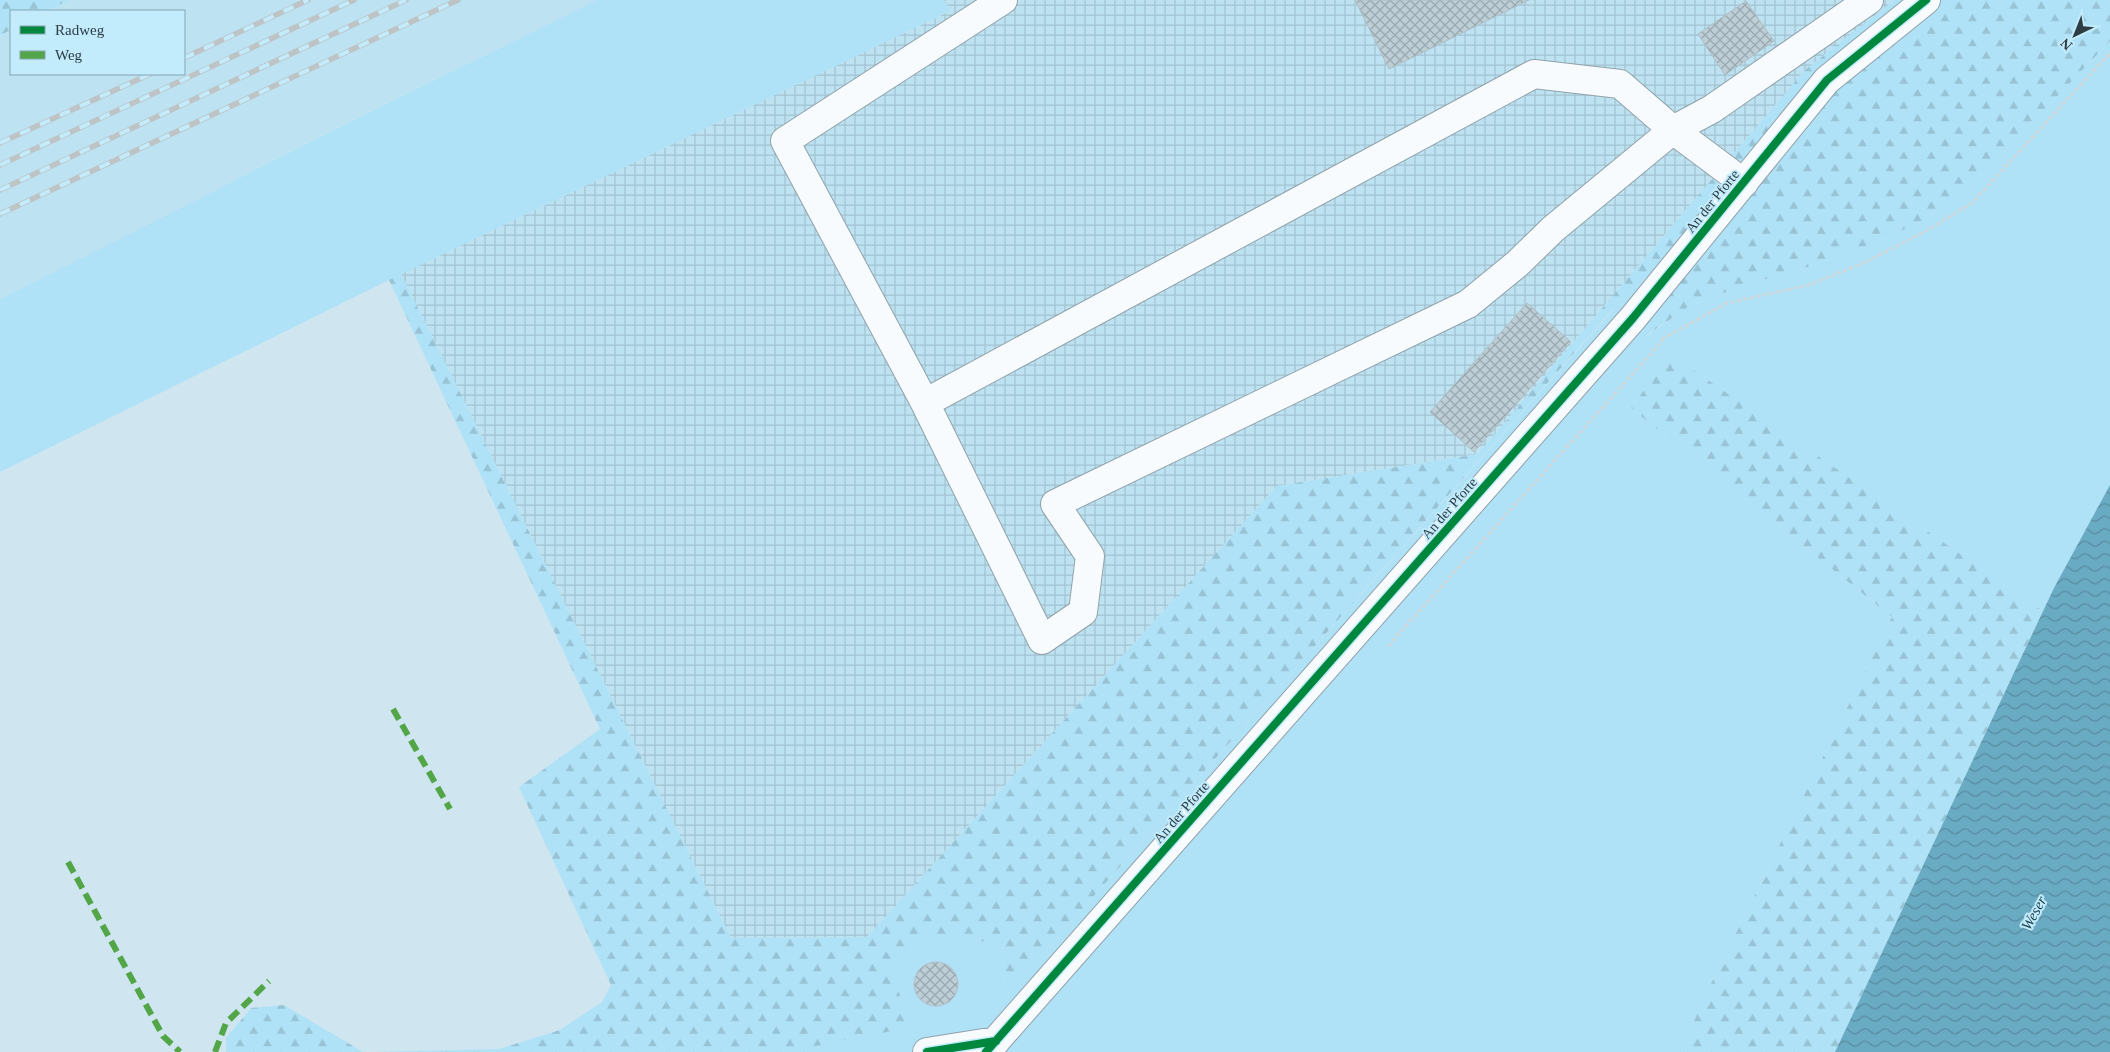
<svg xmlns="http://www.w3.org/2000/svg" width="2110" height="1052" viewBox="0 0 2110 1052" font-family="'Times New Roman',serif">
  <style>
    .built { fill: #bde2f2 }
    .industrial { fill: url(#industrial-grid) }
    .green { fill: #afe2f7 }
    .forest { fill: url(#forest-firs) }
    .water { fill: url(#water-waves) }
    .building { fill: url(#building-cross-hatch); stroke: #aec0c7 }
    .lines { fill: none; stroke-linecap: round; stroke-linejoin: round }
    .minor-casing { stroke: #91a2aa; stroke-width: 30 }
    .path { stroke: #cfd6d9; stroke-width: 3; stroke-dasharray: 4 2.5; stroke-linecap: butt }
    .minor { stroke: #f8fbfd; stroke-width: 28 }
    .rail-casing { stroke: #bec4c6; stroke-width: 5.5 }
    .rail { stroke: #c2ebfc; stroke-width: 4; stroke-dasharray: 11; stroke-linecap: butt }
    .quiet { stroke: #52a647; stroke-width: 6; stroke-dasharray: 12 6; stroke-linecap: butt }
    .cycleway-casing { stroke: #c2ebfc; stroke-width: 11 }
    .cycleway { stroke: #00873e; stroke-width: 8 }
    .labels { text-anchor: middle; stroke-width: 4; stroke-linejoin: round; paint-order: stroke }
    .street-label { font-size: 14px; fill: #2d3d44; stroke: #c2ebfc }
    .water-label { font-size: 15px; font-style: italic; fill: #214654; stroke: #c2ebfc }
  </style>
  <defs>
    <pattern id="industrial-grid" width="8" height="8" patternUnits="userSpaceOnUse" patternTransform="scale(1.25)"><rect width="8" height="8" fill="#bde2f2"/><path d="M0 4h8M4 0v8" fill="none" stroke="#a3c3d1"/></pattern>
    <pattern id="forest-firs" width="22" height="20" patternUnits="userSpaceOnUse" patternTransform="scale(1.25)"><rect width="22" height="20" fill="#afe2f7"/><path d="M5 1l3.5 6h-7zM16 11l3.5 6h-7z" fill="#97c3d5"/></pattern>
    <pattern id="water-waves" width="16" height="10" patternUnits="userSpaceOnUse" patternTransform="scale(1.25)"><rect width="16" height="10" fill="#6aabc4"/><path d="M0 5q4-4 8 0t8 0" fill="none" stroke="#588ca1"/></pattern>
    <pattern id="building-cross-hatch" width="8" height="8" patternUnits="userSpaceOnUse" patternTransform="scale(1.25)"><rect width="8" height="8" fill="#bdced6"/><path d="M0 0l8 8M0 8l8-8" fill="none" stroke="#9aa8af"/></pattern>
  </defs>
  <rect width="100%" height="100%" fill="#cfe5ef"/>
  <path class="built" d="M69,0H596L343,125L0,299V35L11,30V74H184V11H47Z"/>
  <path class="industrial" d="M944,0H1895L1805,70L1478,454L1277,486L867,937L731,938L401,274L950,11Z"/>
  <path class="green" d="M596,0H944L950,11L389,280L0,472V299L352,121Z
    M2110,41V485L2043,611L1670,355L1631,408L1892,617L1700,1006L1682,1052H810L811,1047L891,972L921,937L1002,943L1005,986L1017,983L1614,309L1648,335L1688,307L1746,284L1794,272L1879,241L1922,221L1963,195Z"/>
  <path class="forest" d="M0,0H69L47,11H11V30L0,35Z
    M1895,0H2110V41L1963,195L1922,221L1879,241L1794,272L1746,284L1688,307L1647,335L1613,309L1017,983L1005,986L1002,943L921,937L891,972L912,1027L811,1047L810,1052H370L499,1049L560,1030L602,1002L611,985L519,787L600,729L389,280L401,274L731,938L867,937L1277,486L1478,454L1805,70Z
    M1670,354L2043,611L1835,1052H1682L1700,1006L1892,617L1631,408Z
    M284,1005L363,1052H226V1038L251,1008Z"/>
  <path class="water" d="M2110,485V1052H1835L2054,588Z"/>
  <path class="building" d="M1355,0H1529L1389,69Z
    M1746,1L1774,41L1725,75L1698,34Z
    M1527,303L1571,342L1474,452L1430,412Z
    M914 984a22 22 0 1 1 44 0a22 22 0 1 1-44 0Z"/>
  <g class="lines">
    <defs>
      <path id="minor" d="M1744,183L1673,130L1620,84L1534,74L925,403L1042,640L1083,612L1090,556L1055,504L1468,304L1517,264L1553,229L1673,130L1712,109L1869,0
        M925,403L785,141L1003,0
        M927,1052L996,1041
        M986,1052L1633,318L1827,80L1926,0"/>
    </defs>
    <use href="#minor" class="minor-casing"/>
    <path class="path" d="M1662,339L1727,303L1809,285L1866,262L1926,231L1972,203L2110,53
      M1388,646L1663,340"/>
    <use href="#minor" class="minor"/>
    <defs>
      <path id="rail" d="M184,58L308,0
        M0,143L150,74
        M0,165L354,0
        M0,190L406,0
        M0,214L458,0"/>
    </defs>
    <use href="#rail" class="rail-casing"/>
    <use href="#rail" class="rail"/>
    <path class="quiet" d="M393,709L450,809
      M68,862L163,1036L180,1052
      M215,1052L226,1023L269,981"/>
    <defs>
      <path id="cycleway" d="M927,1052L996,1041
        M986,1052L1633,318L1827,80L1926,0"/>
    </defs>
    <use href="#cycleway" class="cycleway-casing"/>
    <use href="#cycleway" class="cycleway"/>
  </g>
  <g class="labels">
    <g class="street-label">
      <text transform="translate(1712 201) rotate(-51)" y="5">An der Pforte</text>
      <text transform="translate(1449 508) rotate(-49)" y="5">An der Pforte</text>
      <text transform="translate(1181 812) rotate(-49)" y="5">An der Pforte</text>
    </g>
    <g class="water-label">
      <text transform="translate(2034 913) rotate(-61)" y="5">Weser</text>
    </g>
  </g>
  <rect x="10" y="10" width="175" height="65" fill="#c2ebfc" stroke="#86a5b2"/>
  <rect x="20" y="26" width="25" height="8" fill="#00873e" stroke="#86a5b2"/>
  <text x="55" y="35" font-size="15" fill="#2d3d44">Radweg</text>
  <rect x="20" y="51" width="25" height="8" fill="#52a647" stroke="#86a5b2"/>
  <text x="55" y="60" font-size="15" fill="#2d3d44">Weg</text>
  <g transform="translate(2075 35) rotate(223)" stroke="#c2ebfc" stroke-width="4" paint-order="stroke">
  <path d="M0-4L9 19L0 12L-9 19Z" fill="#2d3d44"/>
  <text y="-8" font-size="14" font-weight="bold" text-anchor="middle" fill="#2d3d44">N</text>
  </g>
</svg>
